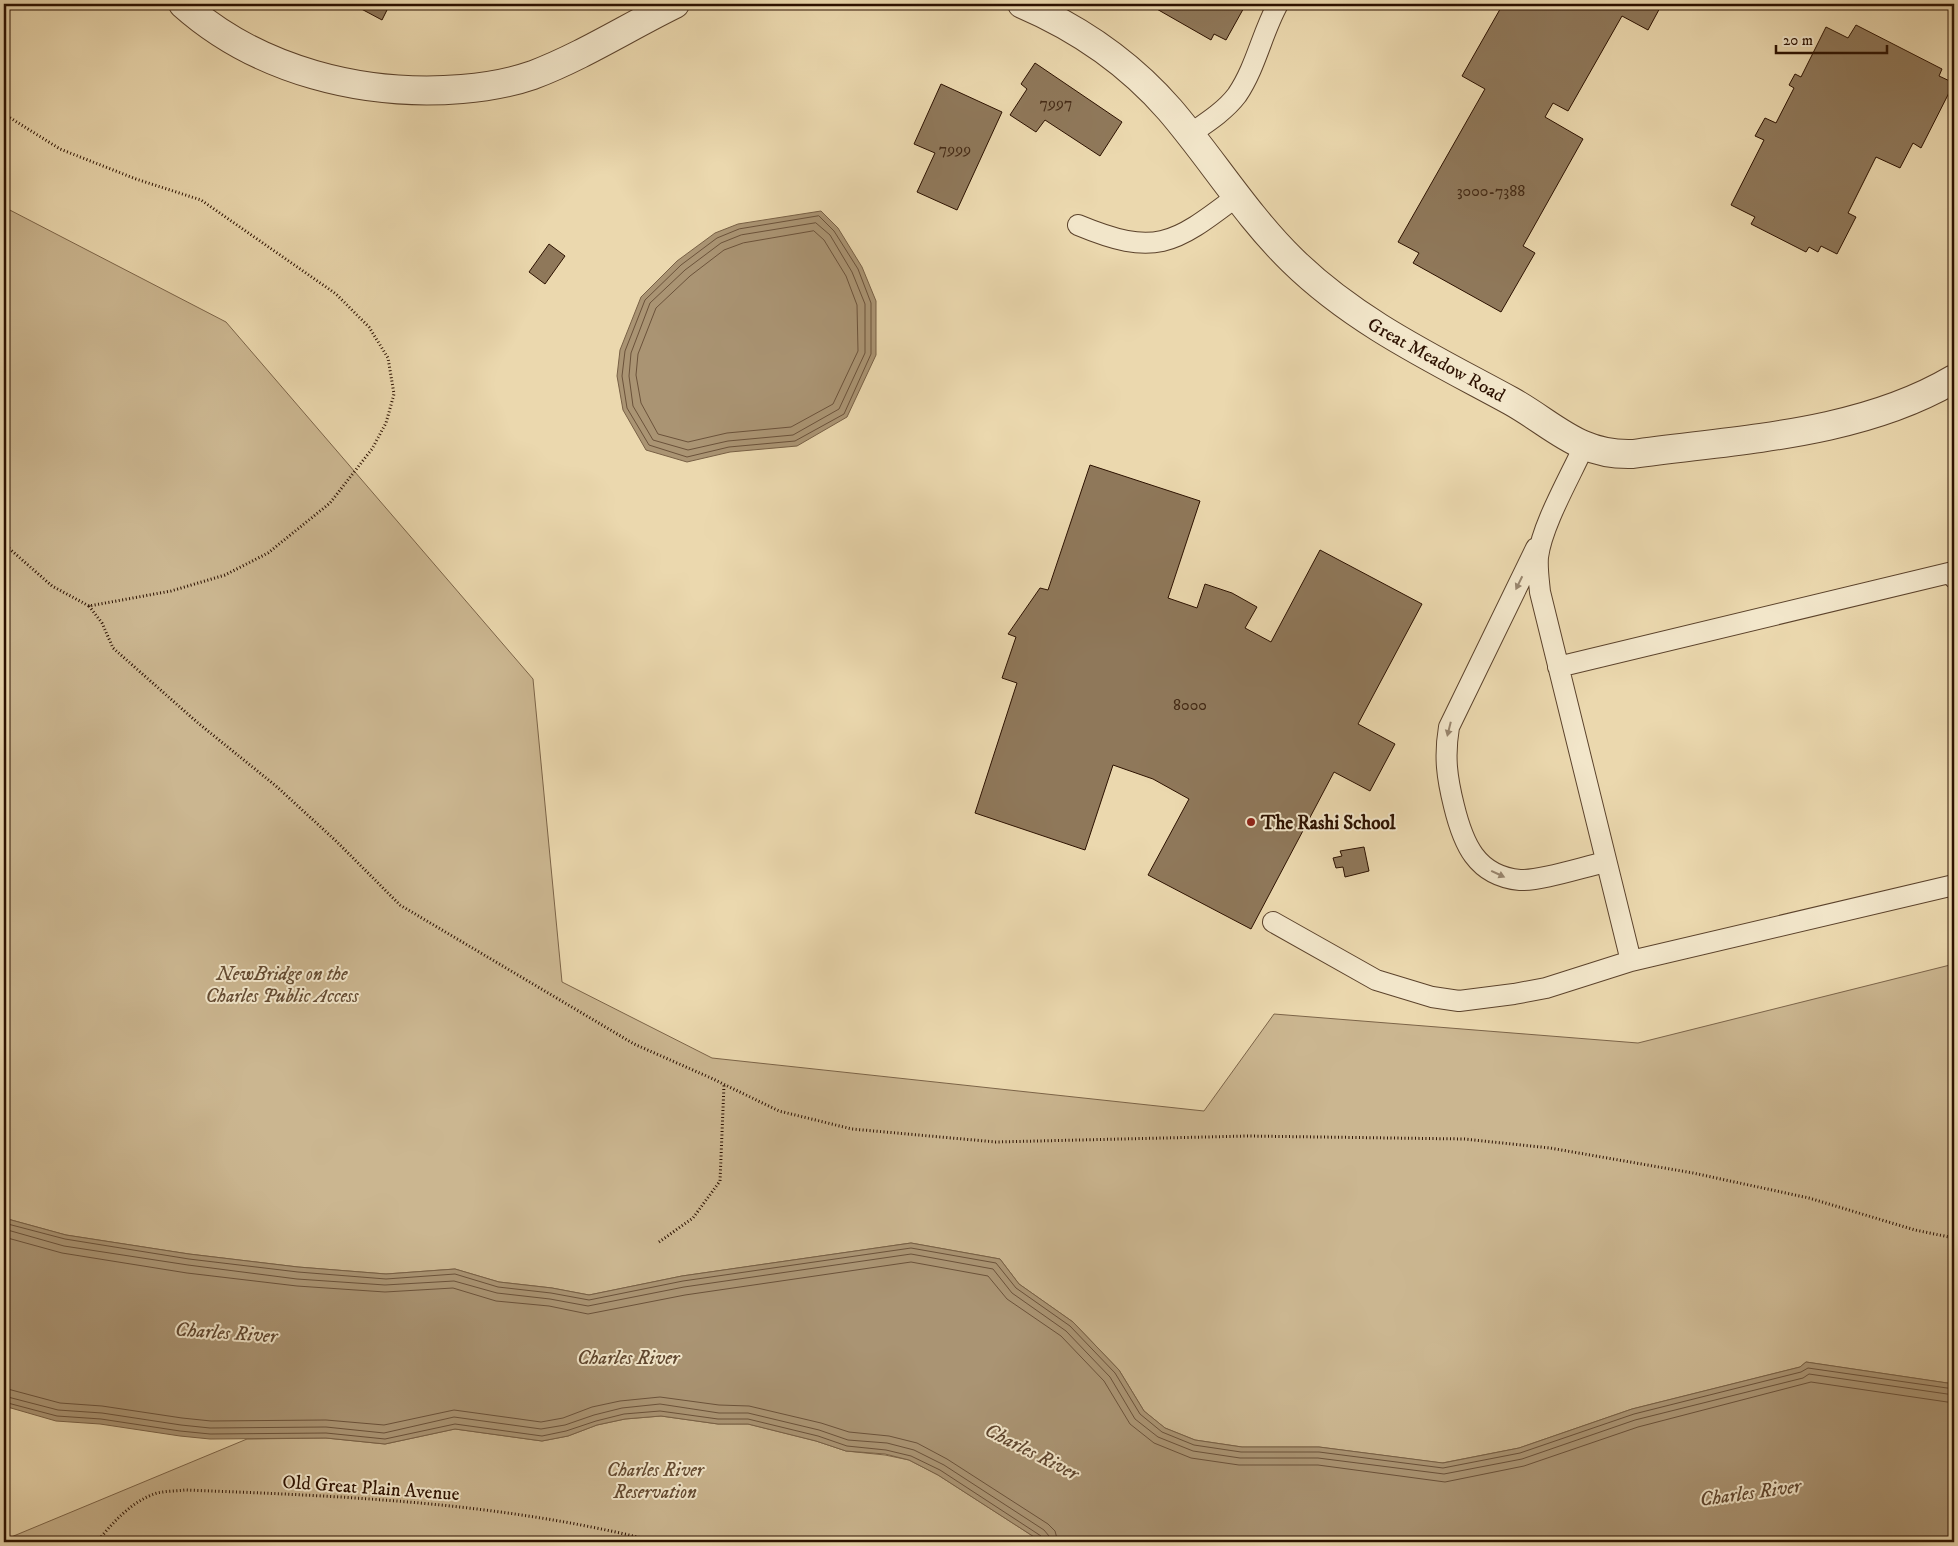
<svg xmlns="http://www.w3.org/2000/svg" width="1958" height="1546" viewBox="0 0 1958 1546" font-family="'IM FELL DW Pica',serif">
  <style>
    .green { fill: #cbb690; stroke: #7c6448 }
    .water { fill: #aa9473; stroke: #786045 }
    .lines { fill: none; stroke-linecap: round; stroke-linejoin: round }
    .shore { stroke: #6b523a; stroke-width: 1 }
    .building { fill: #8f785a; stroke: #2c1100 }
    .lane-casing { stroke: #5c432c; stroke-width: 22 }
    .street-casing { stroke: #5c432c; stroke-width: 30 }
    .path { stroke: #2c1100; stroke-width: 3; stroke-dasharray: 1 2.5; stroke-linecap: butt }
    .lane { stroke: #f2e6ca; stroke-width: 20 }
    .street { stroke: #f2e6ca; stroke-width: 28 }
    .oneway { fill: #99866f }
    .poi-dot { fill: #8f2418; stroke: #f2e6ca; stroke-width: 2 }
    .labels { text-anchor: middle; stroke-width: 4; stroke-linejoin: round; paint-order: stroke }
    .number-label { font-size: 16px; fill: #452b16 }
    .street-label { font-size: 19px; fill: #2c1100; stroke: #f2e6ca }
    .poi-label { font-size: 19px; font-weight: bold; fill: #2c1100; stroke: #f2e6ca; text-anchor: start }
    .park-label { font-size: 19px; font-style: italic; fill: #644b32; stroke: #f2e6ca }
    .water-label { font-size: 20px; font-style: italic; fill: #5e452e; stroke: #f2e6ca }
  </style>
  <rect width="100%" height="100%" fill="#ebd8ae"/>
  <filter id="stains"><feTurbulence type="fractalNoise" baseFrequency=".004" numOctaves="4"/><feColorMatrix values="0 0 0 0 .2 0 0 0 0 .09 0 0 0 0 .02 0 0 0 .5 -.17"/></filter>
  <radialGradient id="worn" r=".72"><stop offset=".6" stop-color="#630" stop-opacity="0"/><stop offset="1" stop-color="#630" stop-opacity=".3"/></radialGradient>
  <path class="green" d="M4,207L226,322L533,679L562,982L712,1058L1204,1111L1274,1014L1638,1043L1954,964V1384L1806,1362L1800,1367L1632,1409L1519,1448L1442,1463L1319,1447H1242L1195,1440L1165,1428L1144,1411L1119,1370L1073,1322L1019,1284L1000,1259L911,1243L682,1276L589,1295L552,1288L499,1282L455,1269L386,1274L298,1267L189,1254L66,1235L4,1218Z
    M661,1416L718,1424H748L816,1441L846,1451L885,1455L909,1460L938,1475L1042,1542H4V1540L247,1439L326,1438L385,1444L455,1429L542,1441L568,1436L597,1425L625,1419Z"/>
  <path class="water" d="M821,211L838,228L862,267L876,301V355L847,417L797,446L730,452L687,462L646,450L623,410L617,376L620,350L641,297L677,261L715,233L738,224Z
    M4,1218L66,1235L189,1254L298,1267L386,1274L455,1269L499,1282L552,1288L589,1295L682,1276L911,1243L1000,1259L1019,1284L1073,1322L1119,1370L1144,1411L1165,1428L1195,1440L1242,1447H1319L1443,1463L1519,1448L1632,1409L1800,1367L1806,1362L1954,1384V1542H1042L938,1475L909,1460L885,1454L846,1451L816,1441L748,1424H718L661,1416L625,1419L597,1425L568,1436L542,1441L455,1429L385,1444L326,1438L210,1439L180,1436L100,1424L56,1421L4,1406Z"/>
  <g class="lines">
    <path class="shore" d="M819,216L834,231L858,269L871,303V354L844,414L795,441L729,447L687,457L649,445L627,408L622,376L625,351L645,300L681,265L717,238L739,229Z
      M816,223L830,235L852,272L865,304V353L839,409L793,435L728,441L688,450L653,440L633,406L629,376L631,353L650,303L685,270L721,243L741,235Z
      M814,231L824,240L846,276L857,305L858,351L833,404L791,427L727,433L688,442L658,434L641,403L636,375L638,354L656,308L690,276L724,250L743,243Z
      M4,1223L65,1239L189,1259L298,1272L386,1279L455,1274L498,1287L551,1293L589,1300L683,1281L911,1248L996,1263L1016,1288L1070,1326L1115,1373L1140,1414L1162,1432L1194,1445L1241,1452H1319L1443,1468L1520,1453L1634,1414L1801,1372L1808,1368L1954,1389
      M4,1229L64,1246L188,1265L297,1279L385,1285L454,1281L497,1293L550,1299L588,1306L684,1287L911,1254L993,1269L1012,1293L1066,1331L1110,1377L1135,1419L1158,1437L1193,1451L1240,1458H1318L1444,1474L1522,1459L1635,1420L1803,1378L1809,1374L1954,1395
      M4,1237L62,1253L187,1273L297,1286L385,1292L453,1288L496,1301L549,1306L588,1314L685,1295L911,1262L988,1276L1007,1299L1061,1336L1104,1381L1130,1424L1154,1443L1191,1458L1239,1465H1318L1445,1482L1524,1466L1638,1427L1811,1382L1954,1403
      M4,1388L60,1403L102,1406L182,1418L211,1421L326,1420L384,1425L454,1410L541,1422L563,1418L592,1407L620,1401L660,1397L719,1405L749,1406L821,1423L849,1432L889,1436L917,1443L947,1459L1048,1524L1055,1531L1058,1542
      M4,1396L58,1410L102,1413L181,1425L210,1428L326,1427L384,1433L454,1417L541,1429L565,1425L594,1415L622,1408L660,1404L719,1413H748L819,1430L848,1440L887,1443L914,1450L944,1465L1044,1530L1049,1536L1050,1542
      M4,1402L57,1416L101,1419L180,1431L210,1434L326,1433L385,1439L455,1424L542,1436L566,1431L596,1421L624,1414L660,1411L718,1419H748L818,1436L847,1446L886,1450L911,1456L940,1470L1041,1536L1044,1542"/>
  </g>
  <path class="building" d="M352,4H390L382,20Z
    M1148,4H1246L1226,40L1214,34L1211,40Z
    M1503,4H1662L1648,30L1622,16L1568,111L1553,103L1545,117L1583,139L1523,246L1535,253L1501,312L1413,263L1419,253L1398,242L1485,89L1462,76Z
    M1856,25L1942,69L1939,76L1954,83L1921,148L1913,143L1900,168L1876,157L1848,213L1856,217L1837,254L1821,246L1818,252L1809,247L1806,252L1751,224L1755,217L1731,205L1764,140L1755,136L1765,118L1776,123L1794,88L1789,85L1795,74L1801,77L1826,27L1848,38Z
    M1035,63L1122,122L1100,156L1045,120L1036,132L1010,115L1027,89L1021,84Z
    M941,84L1002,112L957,210L917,192L935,153L914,144Z
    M549,244L565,256L545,284L529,272Z
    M1090,465L1200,501L1168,598L1197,608L1205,584L1232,593L1257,607L1245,628L1271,642L1320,550L1422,604L1358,724L1395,744L1370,791L1334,772L1251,929L1148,875L1189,799L1153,779L1113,765L1085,850L975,813L1017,683L1002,678L1016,637L1008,634L1040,588L1048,590Z
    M1364,847L1369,871L1345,877L1343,867L1336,868L1333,858L1342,856L1340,851Z"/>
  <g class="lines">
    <defs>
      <path id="lane" d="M1190,134C1206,123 1225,111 1237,95C1256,67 1262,33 1278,4
        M1078,225C1155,257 1173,245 1236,197
        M1584,446C1570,477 1542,525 1538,557C1537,568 1539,581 1540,592L1631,961
        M1536,548L1449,727C1444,757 1447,778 1454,806C1463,843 1476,876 1520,880C1541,881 1583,867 1606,862
        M1558,667L1953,572L1954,578
        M1273,922L1376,980L1432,997L1459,1001L1514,994L1546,988L1631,961L1954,885"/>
      <path id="street" d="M183,4C258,71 364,97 462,89C486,87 510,83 533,75C583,56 628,27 675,4
        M1022,4C1078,28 1129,63 1170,110C1212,159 1246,215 1292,260C1355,322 1434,359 1511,401C1554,425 1579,456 1633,454C1740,439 1859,435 1954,379"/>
    </defs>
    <use href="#lane" class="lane-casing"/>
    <use href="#street" class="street-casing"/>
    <path class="path" d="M4,114L60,149L136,179L201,200L336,294L369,327L388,358L394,394L386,423L372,449L330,503L268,553L225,575L171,591L89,606L52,586L4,544
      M89,606L102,623L113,648L198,723L276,786L336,841L400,905L634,1044L711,1078L779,1111L852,1129L996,1142L1247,1136L1464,1139L1550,1148L1693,1173L1809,1198L1915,1230L1954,1238
      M659,1242L693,1218L720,1181L724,1085
      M97,1542C113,1522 132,1501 157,1493C166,1491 176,1491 185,1490C346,1496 500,1502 658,1542"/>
    <use href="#lane" class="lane"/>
    <use href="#street" class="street"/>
  </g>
  <defs><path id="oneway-solid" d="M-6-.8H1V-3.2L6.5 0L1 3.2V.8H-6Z" transform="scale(1.25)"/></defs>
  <g class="oneway">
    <use href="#oneway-solid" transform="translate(1519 583) rotate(116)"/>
    <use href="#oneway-solid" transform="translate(1449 729) rotate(104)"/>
    <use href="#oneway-solid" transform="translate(1498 874) rotate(25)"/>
  </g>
  <circle class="poi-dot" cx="1251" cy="822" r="5"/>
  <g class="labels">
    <g class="number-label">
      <text x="1056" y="108">7997</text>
      <text x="955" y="154">7999</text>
      <text x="1491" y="196">3000-7388</text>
      <text x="1190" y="710">8000</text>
    </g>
    <g class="street-label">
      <text transform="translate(1437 359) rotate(29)" y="7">Great Meadow Road</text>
      <text transform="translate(371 1487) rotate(4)" y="7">Old Great Plain Avenue</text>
    </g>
    <g class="poi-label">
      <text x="1261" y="829">The Rashi School</text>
    </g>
    <g class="park-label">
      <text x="282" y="980">NewBridge on the<tspan x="282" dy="22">Charles Public Access</tspan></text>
      <text x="655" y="1476">Charles River<tspan x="655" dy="22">Reservation</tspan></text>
    </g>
    <g class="water-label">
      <text transform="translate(226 1332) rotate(4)" y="7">Charles River</text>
      <text x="628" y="1364">Charles River</text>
      <text transform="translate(1032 1451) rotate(27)" y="7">Charles River</text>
      <text transform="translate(1750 1492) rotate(-8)" y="7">Charles River</text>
    </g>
  </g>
  <rect width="1958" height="1546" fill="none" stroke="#ebd8ae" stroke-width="20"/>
  <rect x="5" y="5" width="1948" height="1536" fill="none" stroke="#2c1100" stroke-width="2.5"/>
  <rect x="10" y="10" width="1938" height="1526" fill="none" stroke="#2c1100"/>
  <path d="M1776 45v8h111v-8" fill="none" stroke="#2c1100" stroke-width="2.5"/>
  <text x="1783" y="45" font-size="15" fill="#2c1100" stroke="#f2e6ca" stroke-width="4" paint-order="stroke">20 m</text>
  <rect width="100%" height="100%" filter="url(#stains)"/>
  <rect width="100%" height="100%" fill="url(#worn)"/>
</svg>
